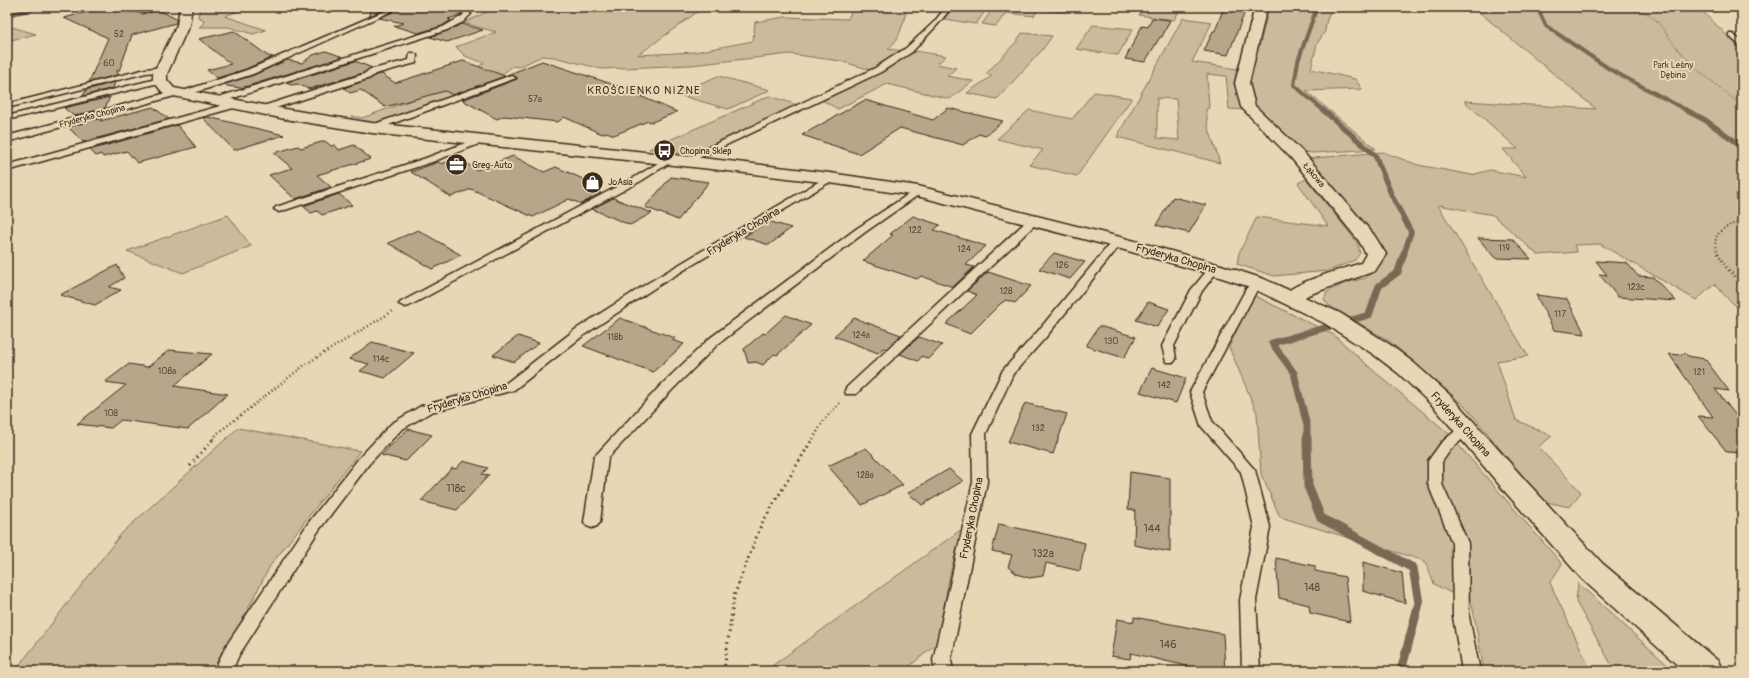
<svg xmlns="http://www.w3.org/2000/svg" width="1749" height="678" viewBox="0 0 1749 678" font-family="Pangolin,sans-serif">
  <style>
    .green { fill: #ccba9c; stroke: #84725d; fill-rule: evenodd }
    .lines { fill: none; stroke-linecap: round; stroke-linejoin: round }
    .stream-far3 { stroke: #7a6855; stroke-width: 4 }
    .stream-far2 { stroke: #7a6855; stroke-width: 5.5 }
    .stream-far1 { stroke: #7a6855; stroke-width: 7 }
    .stream { stroke: #7a6855; stroke-width: 9 }
    .building { fill: #b7a68a; stroke: #3b2a1e }
    .service-casing { stroke: #3b2a1e; stroke-width: 3 }
    .minor-casing { stroke: #3b2a1e; stroke-width: 3 }
    .tertiary-casing { stroke: #3b2a1e; stroke-width: 3 }
    .path-far3 { stroke: #3b2a1e; stroke-width: 1.5; stroke-dasharray: 0.5 2; stroke-linecap: butt }
    .path-far2 { stroke: #3b2a1e; stroke-width: 2; stroke-dasharray: 1 2.5; stroke-linecap: butt }
    .path-far1 { stroke: #3b2a1e; stroke-width: 2.5; stroke-dasharray: 1 3; stroke-linecap: butt }
    .path { stroke: #3b2a1e; stroke-width: 3; stroke-dasharray: 1.5 4; stroke-linecap: butt }
    .service { fill: #e8d6b4; fill-rule: evenodd }
    .minor { fill: #e8d6b4; fill-rule: evenodd }
    .tertiary { fill: #e8d6b4; fill-rule: evenodd }
    .labels { text-anchor: middle; stroke-width: 4; stroke-linejoin: round; paint-order: stroke }
    .number-label { font-size: 9px; fill: #5a4939 }
    .far-park-label { font-size: 9px; fill: #514031; stroke: #e8d6b4 }
    .far-street-label { font-size: 9px; fill: #3b2a1e; stroke: #e8d6b4 }
    .far-poi-label { font-size: 9px; fill: #3b2a1e; stroke: #e8d6b4; text-anchor: start }
    .far-quarter-label { font-size: 11px; letter-spacing: 1px; fill: #3b2a1e; stroke: #e8d6b4 }
    .street-label { font-size: 11px; fill: #3b2a1e; stroke: #e8d6b4 }
    .near-number-label { font-size: 11px; fill: #5a4939 }
  </style>
  <rect width="100%" height="100%" fill="#e8d6b4"/>
  <filter id="ink" filterUnits="userSpaceOnUse"><feTurbulence type="fractalNoise" baseFrequency=".025" numOctaves="2"/><feDisplacementMap in="SourceGraphic" scale="8" xChannelSelector="R" yChannelSelector="G"/><feConvolveMatrix kernelMatrix="1 2 1 2 8 2 1 2 1" color-interpolation-filters="sRGB"/></filter>
  <g filter="url(#ink)">
    <path class="green" d="M200,7H250L225,16L266,30L253,34L228,27H199L203,24L204,20L198,17Z
      M496,7H704L638,55L695,52L753,41L755,22L785,17L848,19L853,7H907C904,21 900,40 888,49L903,51L871,70L840,61L790,54L691,65L602,69L554,57L542,56L519,67L513,66L485,87L393,119L378,123L350,119L352,116L362,118L431,93L458,80L484,63L465,56L456,47L496,32L464,23Z
      M953,7H988L976,24L944,19Z
      M994,7H1069L1065,12L1038,10L1034,16L1006,13L996,26L982,24Z
      M1144,7H1181L1174,20L1139,15Z
      M1269,7H1329L1331,9L1326,23L1325,31L1317,44L1311,69L1355,79L1362,89L1306,91L1376,149L1312,153L1298,151L1258,110L1247,91L1249,77L1261,40Z
      M1473,7H1698L1742,50V311L1727,298L1715,284L1696,300L1600,244L1574,245L1577,252L1538,255L1493,215L1438,205L1528,356L1497,361L1516,420L1552,436L1538,447L1581,492L1570,507L1546,502L1513,465L1466,407L1389,341L1330,306L1324,300L1327,292L1345,283L1366,278L1383,261L1382,248L1307,160L1314,158L1383,152L1418,165L1472,175L1490,170L1526,177L1503,149H1518L1464,101L1596,109Z
      M1183,18L1212,22L1192,62L1237,69L1234,84L1245,110L1229,109L1226,76L1207,74L1209,108L1206,109L1208,126L1220,163L1117,137ZM1157,98L1176,99L1179,140L1157,138Z
      M1093,25L1133,29L1118,55L1076,49Z
      M8,26L36,34L7,41V27Z
      M1022,33L1052,36L1043,49L997,99L967,93L992,76L986,74L1016,42Z
      M915,51L946,56L937,64L956,68L947,76L973,81L950,99L887,84L838,109L820,99L865,79Z
      M718,76L770,90L728,109L675,94Z
      M1094,92L1132,98L1077,176L1029,165L1043,150L997,139L1029,110L1072,119Z
      M769,96L798,105L688,155L659,149H649Z
      M1306,179L1357,242L1360,253L1355,260L1328,271L1274,276L1237,264L1239,253L1257,217L1328,226L1298,183Z
      M228,215L251,246L183,273L127,251Z
      M1253,295L1334,335L1375,372L1447,432L1562,564L1550,583L1591,671H1484L1472,604L1434,584L1425,561L1280,517L1261,474L1257,413L1229,347Z
      M238,428L360,451L270,566L216,671H15L122,533Z
      M962,529L950,574L937,643L904,671H765Z
      M1578,583L1674,671H1615L1576,602Z"/>
    <g class="lines">
      <path class="stream-far3" d="M1317,7L1298,61L1294,85L1324,111
        M1537,7L1546,26L1611,70L1688,111
        M7,15L42,7"/>
      <path class="stream-far2" d="M1323,110L1375,155L1392,196L1411,232L1404,254
        M1686,110L1705,120L1742,146"/>
      <path class="stream-far1" d="M1307,439V426L1294,373L1272,343L1369,315L1379,286L1398,272L1404,253"/>
      <path class="stream" d="M1307,438L1308,486L1321,518L1413,568L1419,603L1401,671"/>
    </g>
    <path class="building" d="M106,7H120L142,14L159,10L176,19V23L132,35L119,71L117,70L118,75L89,82L108,38L64,18Z
      M371,7H474V10L470,12L467,9L462,8L460,11L461,15L448,19L451,20L442,26L418,33L394,26L404,23L379,18L393,12L392,10L386,9L370,16Z
      M1224,7L1246,9L1228,55L1204,51L1213,31H1215Z
      M1152,18L1170,20L1162,37H1160L1145,62L1125,59L1142,26L1148,27Z
      M462,24L483,30L447,42L430,37L447,31Z
      M234,31L268,56L273,57L246,69L217,78L207,70L231,64L199,39Z
      M326,51L343,57L241,88L227,86L225,84L254,75L287,60L302,63L313,55Z
      M355,61L372,68L363,73L309,89L297,84L291,85L286,83Z
      M463,61L505,76L453,95L445,91L385,107L361,90L350,93L344,88L370,79L376,75L382,74L395,83Z
      M542,61L645,95L640,96L677,112L652,122L648,121L614,135L607,132L602,134L564,117L558,122L504,116L497,119L462,100L517,79V78L513,75H507Z
      M115,82L113,88L83,96L86,90Z
      M110,97L105,108L74,116L64,108Z
      M865,100L933,120L948,108L1003,121L985,136L979,134L963,145L900,128L859,154L802,135Z
      M153,107L169,119L83,142L68,127L102,118L100,121Z
      M208,117L284,135L234,150L203,118Z
      M177,125L196,147L137,163L127,151L103,157L101,154L96,156L90,150Z
      M325,141L331,146L335,145L339,150L354,145L371,159L317,175L331,187L295,199L269,175L292,168L274,153L298,146L301,148Z
      M513,156L544,172L556,167L599,186L591,189L601,193L581,204L569,199L533,217L471,189L451,197L411,172L438,162L442,164L446,162L449,164L460,160L477,170Z
      M671,177L709,182L678,220L645,207Z
      M339,194L352,205L322,215L317,211L311,213L303,206Z
      M1173,197L1206,205L1189,233L1156,225Z
      M613,198L652,213L630,225L592,209Z
      M913,216L940,225L934,230L986,246L966,265L974,267L953,287L921,276L917,279L863,261L893,235L890,234Z
      M768,221L791,228L769,245L744,237Z
      M418,230L461,255L432,269L388,243Z
      M1478,238L1513,239L1531,259L1495,258Z
      M1054,253L1085,262L1070,279L1039,269Z
      M1596,261L1627,263L1638,276L1653,277L1676,301L1618,297L1599,274L1607,275Z
      M117,265L124,278L109,287L121,290L95,305L60,295Z
      M988,272L1031,286L1015,303L1006,300L1000,304L970,334L946,324L977,295L967,291Z
      M1536,295L1567,299L1585,334L1554,330Z
      M1148,302L1169,309L1157,327L1136,320Z
      M786,315L811,325L777,355L774,354L763,365L756,362L748,363L744,349L763,333L765,334Z
      M620,318L675,338L672,340L684,344L653,372L583,346Z
      M854,318L901,335L886,349L883,348L878,353L834,336Z
      M1099,326L1136,337L1124,358L1086,346Z
      M518,336L539,343L514,362L493,355Z
      M919,337L942,345L929,359L922,356L918,361L900,354Z
      M372,342L414,353L385,378L360,371L369,364L349,359Z
      M169,350L212,354L174,386L228,394L188,429L121,420L111,428L77,424L126,385L105,382L129,364L148,367Z
      M1685,353L1688,356L1705,359L1729,391L1715,389L1742,423V453L1727,452L1698,416L1713,417L1669,354L1681,355Z
      M1152,368L1186,378L1176,403L1140,392Z
      M1025,403L1067,414L1053,454L1008,442Z
      M408,429L432,435L406,461L381,455Z
      M866,448L903,485L862,505L828,466Z
      M463,461L488,468L482,474L489,475L457,510L421,501L452,468L456,469Z
      M949,469L963,481L922,505L908,493Z
      M1130,472L1170,478V552L1134,545L1135,510L1128,509Z
      M999,524L1085,543L1080,571L1046,563L1043,576L1029,578L1017,574L1008,567L1012,555L992,551Z
      M1276,558L1315,566V571L1345,577L1350,622L1310,613L1309,605L1279,598Z
      M1363,562L1402,573L1405,603L1363,591Z
      M1134,617L1223,634L1225,671H1208L1131,653L1130,659L1111,656L1117,619L1134,622Z"/>
    <g class="lines">
      <defs>
        <path id="service" d="M946,7H952L938,24L912,52L881,72L686,164L683,165L678,162L875,68L906,48L934,22Z
          M387,10L392,11L253,74L184,96L178,95L7,142V136L174,91L180,92L247,70Z
          M462,10H466L471,14L463,22L447,30L218,103H215L211,101L212,99L443,27L462,16L464,14L461,11Z
          M1729,34H1733L1742,42V48L1729,36Z
          M410,53H413L417,55L416,63L375,74L370,78L263,112H257L256,110L257,108L364,74L369,70L409,60Z
          M163,67L167,69L166,71L146,73L7,108V104L146,69Z
          M509,76H512L516,78L375,130L372,131L368,128L369,126Z
          M160,78L164,80L163,82L7,120V116Z
          M231,103H237L238,105L237,107L7,171V165Z
          M481,137L485,140L484,142L432,162L282,211L279,212L274,209L276,207L426,158Z
          M668,157L672,160L671,162L641,181L409,306L405,307L399,304L401,302L635,177Z
          M830,175L835,178L833,180L656,287L584,335L514,390L431,412L401,430L369,464L319,530L239,655L232,671H214L226,646L309,522L359,458L391,424L421,406L505,384L576,329L648,283Z
          M918,188L923,191L921,193L864,233L718,344L672,390L608,458L600,522L597,526L592,528L587,526L584,522L594,457L662,384L710,338L856,229Z
          M1035,216L1039,217L1040,219L1039,221L856,394H846L845,391L846,388L1031,217Z
          M1117,239L1122,242L1121,244L1046,337L1013,374L986,434L987,482L951,660L953,671H935L933,660L973,482L972,434L1003,370L1038,331L1113,240Z
          M1214,266L1219,269L1202,291L1174,346L1176,359L1174,362H1166L1162,346L1191,290L1210,267Z
          M1257,280L1263,283L1257,290L1202,392L1212,421L1255,470L1270,527L1256,600L1260,671H1242L1240,600L1254,527L1241,472L1201,426L1190,392L1246,289L1253,281Z
          M1466,424L1471,426L1473,429L1471,432L1451,449L1442,462V484L1468,543L1469,617L1480,671H1462L1453,617L1452,543L1428,484V461L1441,443L1461,426Z"/>
        <path id="minor" d="M1255,7H1267L1249,83L1255,106L1304,153L1374,235L1386,254L1375,271L1308,295L1298,302L1291,304L1284,302L1281,298C1291,282 1341,270 1361,263L1366,254L1359,241L1292,159L1241,107L1235,83Z"/>
        <path id="tertiary" d="M180,7H192L189,25L167,74V80L174,88L285,109L372,123L702,158L830,173L918,186L1124,238L1221,265L1264,279L1340,313L1389,344L1414,363L1451,396L1525,480L1602,563L1718,661L1723,671H1684L1582,579L1507,494L1435,408L1398,373L1373,354L1324,323L1250,287L1207,273L1110,246L917,196L830,183L702,168L372,133L285,119L164,94L153,81V74L177,25Z"/>
      </defs>
      <use href="#service" class="service-casing"/>
      <use href="#minor" class="minor-casing"/>
      <use href="#tertiary" class="tertiary-casing"/>
      <path class="path-far3" d="M1638,7L1657,21L1678,49L1699,71L1742,106"/>
      <path class="path-far2" d="M1718,254C1709,233 1725,226 1742,221"/>
      <path class="path-far1" d="M1718,253L1725,266L1742,284
        M213,439L218,433L306,364L393,311
        M813,439L824,420L840,403"/>
      <path class="path" d="M190,466L214,438
        M724,671L734,596L761,525L813,438"/>
      <use href="#service" class="service"/>
      <use href="#minor" class="minor"/>
      <use href="#tertiary" class="tertiary"/>
    </g>
  </g>
  <defs>
    <symbol id="bus-disc" viewBox="-11 -11 22 22"><circle r="9.5" fill="#3b2a1e" stroke="#e8d6b4"/><path d="M-5-6H5V4H4V6H2V4H-2V6H-4V4H-5ZM-3.5-4V0h7V-4ZM-3.5 1.2v1.5H-2V1.2ZM2 1.2v1.5H3.5V1.2Z" fill="#fff"/></symbol>
    <symbol id="office-disc" viewBox="-11 -11 22 22"><circle r="9.5" fill="#3b2a1e" stroke="#e8d6b4"/><path d="M-6-3h4V-5.5h4V-3h4V5H-6ZM-1-4.5V-3h2v-1.5ZM-6 0V1H6V0Z" fill="#fff"/></symbol>
    <symbol id="shop-disc" viewBox="-11 -11 22 22"><circle r="9.5" fill="#3b2a1e" stroke="#e8d6b4"/><path d="M-5-2.5h2.3a2.7 3.5 0 0 1 5.4 0H5L5.5 6h-11ZM-1.5-2.5h3a1.5 2.3 0 0 0-3 0Z" fill="#fff"/></symbol>
  </defs>
  <g fill-rule="evenodd">
    <use href="#bus-disc" x="652" y="138" width="25" height="25"/>
    <use href="#office-disc" x="444" y="152" width="25" height="25"/>
    <use href="#shop-disc" x="580" y="170" width="25" height="25"/>
  </g>
  <g class="labels">
    <g class="number-label">
      <text x="119" y="37">52</text>
      <text x="109" y="66">60</text>
      <text x="535" y="102">57a</text>
      <text x="915" y="233">122</text>
      <text x="1504" y="251">119</text>
      <text x="964" y="252">124</text>
      <text x="1062" y="268">126</text>
      <text x="1636" y="290">123c</text>
      <text x="1006" y="294">128</text>
      <text x="1560" y="317">117</text>
      <text x="861" y="338">124a</text>
      <text x="615" y="340">118b</text>
      <text x="1111" y="344">130</text>
      <text x="381" y="362">114c</text>
      <text x="167" y="374">108a</text>
      <text x="1699" y="375">121</text>
      <text x="1164" y="388">142</text>
      <text x="111" y="416">108</text>
      <text x="1038" y="431">132</text>
      <text x="865" y="478">128a</text>
    </g>
    <g class="far-park-label">
      <text x="1673" y="68">Park Leśny<tspan x="1673" dy="10">Dębina</tspan></text>
    </g>
    <g class="far-street-label">
      <text transform="translate(92 116) rotate(-15)" y="3">Fryderyka Chopina</text>
      <text transform="translate(1314 175) rotate(50)" y="3">Łąkowa</text>
    </g>
    <g class="far-poi-label">
      <text x="680" y="154">Chopina Sklep</text>
      <text x="472" y="168">Greg-Auto</text>
      <text x="608" y="185">JoAsia</text>
    </g>
    <g class="far-quarter-label">
      <text x="644" y="94">KROŚCIENKO NIŻNE</text>
    </g>
    <g class="street-label">
      <text transform="translate(743 231) rotate(-31)" y="4">Fryderyka Chopina</text>
      <text transform="translate(1176 258) rotate(16)" y="4">Fryderyka Chopina</text>
      <text transform="translate(467 397) rotate(-17)" y="4">Fryderyka Chopina</text>
      <text transform="translate(1461 424) rotate(48)" y="4">Fryderyka Chopina</text>
      <text transform="translate(971 518) rotate(-79)" y="4">Fryderyka Chopina</text>
    </g>
    <g class="near-number-label">
      <text x="456" y="492">118c</text>
      <text x="1152" y="532">144</text>
      <text x="1043" y="557">132a</text>
      <text x="1312" y="591">148</text>
      <text x="1168" y="648">146</text>
    </g>
  </g>
  <rect width="1749" height="678" fill="none" stroke="#e8d6b4" stroke-width="24"/>
  <rect x="12" y="12" width="1725" height="654" fill="none" stroke="#3b2a1e" stroke-width="1.5" filter="url(#ink)"/>
</svg>
